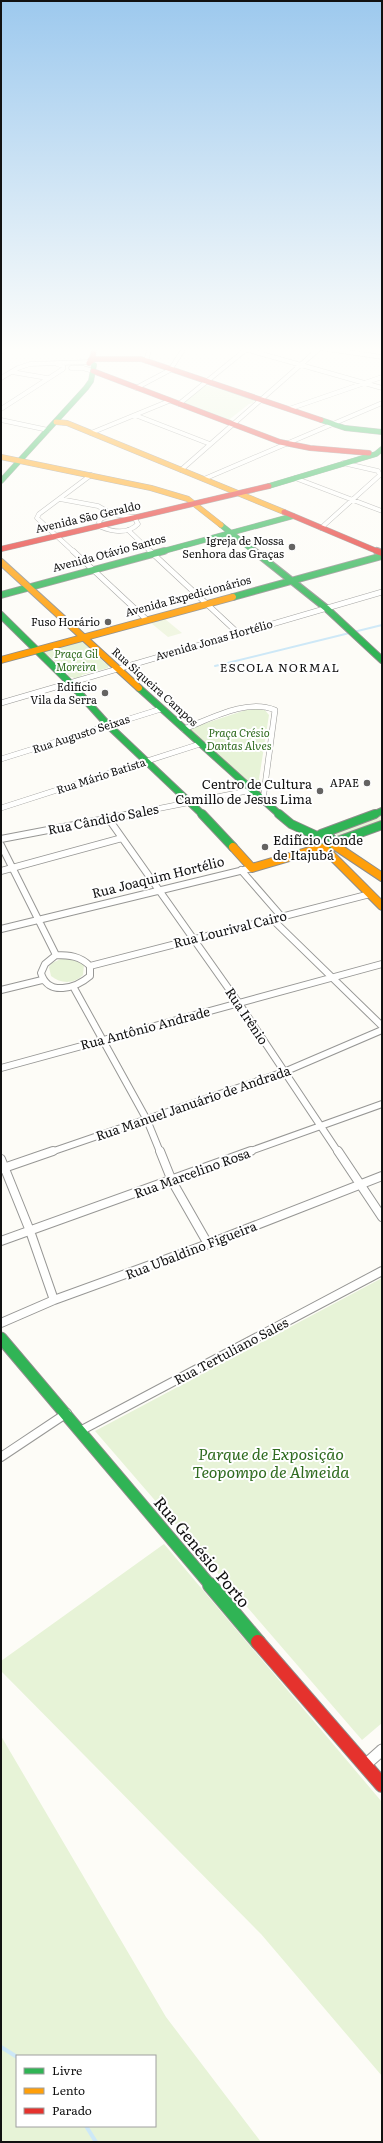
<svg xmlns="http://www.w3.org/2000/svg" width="383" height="2143" viewBox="0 0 383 2143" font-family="Literata,serif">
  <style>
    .green { fill: #e7f3d7; fill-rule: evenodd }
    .pitch { fill: #f0f6e1 }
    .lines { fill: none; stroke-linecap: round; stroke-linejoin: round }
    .stream-far1 { stroke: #cde8f7; stroke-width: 2 }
    .stream { stroke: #cde8f7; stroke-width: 4 }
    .street-far4-casing { stroke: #979795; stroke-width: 5 }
    .street-far3-casing { stroke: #979795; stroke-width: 6 }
    .street-far2-casing { stroke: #979795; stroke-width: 8 }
    .street-far1-casing { stroke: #979795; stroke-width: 10 }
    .street-casing { stroke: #979795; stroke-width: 13 }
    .fast-far4-casing { stroke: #8e8d8b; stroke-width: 6 }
    .fast-far3-casing { stroke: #8e8d8b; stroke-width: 8 }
    .fast-far2-casing { stroke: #8e8d8b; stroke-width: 10 }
    .fast-far1-casing { stroke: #8e8d8b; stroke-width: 13 }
    .fast-casing { stroke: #8e8d8b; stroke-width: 16 }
    .slow-far2-casing { stroke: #8e8d8b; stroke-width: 6 }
    .slow-far1-casing { stroke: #8e8d8b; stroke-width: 8 }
    .slow-casing { stroke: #8e8d8b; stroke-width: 10 }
    .jam-far2-casing { stroke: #8e8d8b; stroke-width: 6 }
    .jam-far1-casing { stroke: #8e8d8b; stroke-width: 8 }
    .jam-casing { stroke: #8e8d8b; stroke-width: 16 }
    .street-far4 { stroke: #fffffe; stroke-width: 4 }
    .street-far3 { stroke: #fffffe; stroke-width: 5 }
    .street-far2 { stroke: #fffffe; stroke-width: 6 }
    .street-far1 { stroke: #fffffe; stroke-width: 8 }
    .street { stroke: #fffffe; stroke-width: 11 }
    .fast-far4 { stroke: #30b455; stroke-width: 5 }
    .fast-far3 { stroke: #30b455; stroke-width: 6 }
    .fast-far2 { stroke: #30b455; stroke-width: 8 }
    .fast-far1 { stroke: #30b455; stroke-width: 11 }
    .fast { stroke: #30b455; stroke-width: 14 }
    .slow-far2 { stroke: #ff9f0a; stroke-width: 5 }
    .slow-far1 { stroke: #ff9f0a; stroke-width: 6 }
    .slow { stroke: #ff9f0a; stroke-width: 8 }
    .jam-far2 { stroke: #e5322d; stroke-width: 5 }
    .jam-far1 { stroke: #e5322d; stroke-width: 6 }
    .jam { stroke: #e5322d; stroke-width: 14 }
    .poi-dot { fill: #646362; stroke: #fff; stroke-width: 1.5 }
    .labels { text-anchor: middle; stroke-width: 4; stroke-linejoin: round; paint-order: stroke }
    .far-street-label { font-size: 11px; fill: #111; stroke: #fff }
    .far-poi-label { font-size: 11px; fill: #111; stroke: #fff; text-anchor: end }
    .far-park-label { font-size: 11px; font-style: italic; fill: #2f6b1f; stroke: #fff }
    .far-neighbourhood-label { font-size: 12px; letter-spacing: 1px; fill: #111; stroke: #fff }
    .poi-label { font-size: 13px; fill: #111; stroke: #fff; text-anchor: end }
    .street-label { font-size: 13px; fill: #111; stroke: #fff }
    .near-park-label { font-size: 16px; font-style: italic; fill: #2f6b1f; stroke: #fff }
    .near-street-label { font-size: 16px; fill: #111; stroke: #fff }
  </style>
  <rect width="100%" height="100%" fill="#fdfcf7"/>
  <path class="green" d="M205,385L250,398L254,400L253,403L249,404L230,419L232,421L224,420L181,404Z
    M82,641L105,663L109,664L108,668L82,675L78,679L67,676L68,674L49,656L44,653L45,650H53Z
    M252,708L264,709L269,715L259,779L261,781V794L188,729Z
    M382,812V820L340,838L333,831Z
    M63,958L76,959L84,965L83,975C74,984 61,984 51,976L49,967L52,963Z
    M382,1278V1723L362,1740L95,1431Z
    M164,1544L382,1802V2076L261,1934L1,1671V1661Z
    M1,1736L166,2017L261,2142H1ZM17,2056H155V2126H17Z"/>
  <path class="pitch" d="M165,619L182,633L168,637L151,623Z"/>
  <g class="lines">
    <path class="stream-far1" d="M215,666L382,625"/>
    <path class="stream" d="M1,2047L17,2057
      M86,2126L96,2142"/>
    <defs>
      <path id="street-far4" d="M238,347L382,388
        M320,348L382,357
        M1,352L10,347
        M146,361L150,347
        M71,368H83L93,371
        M12,372L47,378
        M1,378L18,368L30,364L90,362
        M136,388L170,370L185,347
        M179,404L249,347
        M1,409L63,369V366L57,364
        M289,409L382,377
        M135,415L210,444
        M1,420L48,430
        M91,433L169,401
        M181,470L321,347
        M295,478L382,511
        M204,479L382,403
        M60,499L98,506L112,514
        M112,514L134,517L138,524C128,534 113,532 101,527L99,522L101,519Z
        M321,528L380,475L378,471L343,463
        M128,530L151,552
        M74,552L37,518L39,514L91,475"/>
      <path id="street-far3" d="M73,551L147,620
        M150,551L239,634
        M1,703L382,592
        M184,729C210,719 247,698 275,710L263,800
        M1,759L161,709
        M1,808L200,744
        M126,815L252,790"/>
      <path id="street-far2" d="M108,818L238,1002L338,1152
        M1,839L132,814
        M1,845L56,955
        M241,870L281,916
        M1,871L122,838
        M272,919L382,1026
        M1,929L252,868
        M56,955C69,955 80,956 90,966V976C76,988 48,997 41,973L45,964Z
        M90,966L370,894
        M74,988L147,1120L160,1152
        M1,990L42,980
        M1,1068L382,964
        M51,1152L284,1072L382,1030
        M248,1152L382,1104"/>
      <path id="street-far1" d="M160,1151L172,1181L208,1244
        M338,1151L382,1217
        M1,1159L30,1231L54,1300
        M1,1169L53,1151
        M1,1241L251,1151
        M1,1323L54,1300L208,1244L382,1176
        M80,1431L382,1271
        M1,1457L67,1413"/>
      <path id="street" d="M364,1766L382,1750"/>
      <path id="fast-far4" d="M321,420L345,428L382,432
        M1,481L86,388L91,381L94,365
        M269,486L376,454L382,449
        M221,525L255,552
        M160,552L293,516"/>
      <path id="fast-far3" d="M254,551L326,608L382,660
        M1,595L164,551
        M233,597L382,556
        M1,615L70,683L108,725L203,815
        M139,688L280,815
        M373,815L382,811"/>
      <path id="fast-far2" d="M202,814L233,847
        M279,814L291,824L317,836
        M321,834L375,814
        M324,835L330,837L335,842L327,848L317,847L312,841Z
        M335,842L382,825"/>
      <path id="fast-far1" d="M1,1338L211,1586"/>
      <path id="fast" d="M210,1585L258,1642"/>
      <path id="slow-far2" d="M56,422L67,423L284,512
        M1,457L151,488L188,499L221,525"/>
      <path id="slow-far1" d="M1,562L139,688
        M1,660L233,597"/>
      <path id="slow" d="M334,845L382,877
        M233,847L252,868L320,848
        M324,848L382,906"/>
      <path id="jam-far2" d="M90,362L94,359H141L321,420
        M89,363L93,356L94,347
        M93,371L280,442L310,448L369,453
        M284,512L379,552
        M1,549L269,486"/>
      <path id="jam-far1" d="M377,551L382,553"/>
      <path id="jam" d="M258,1642L382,1785"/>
    </defs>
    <use href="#street-far4" class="street-far4-casing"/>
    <use href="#street-far3" class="street-far3-casing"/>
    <use href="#street-far2" class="street-far2-casing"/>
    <use href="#street-far1" class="street-far1-casing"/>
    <use href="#street" class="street-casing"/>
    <use href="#fast-far4" class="fast-far4-casing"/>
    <use href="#fast-far3" class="fast-far3-casing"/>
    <use href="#fast-far2" class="fast-far2-casing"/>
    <use href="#fast-far1" class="fast-far1-casing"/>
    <use href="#fast" class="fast-casing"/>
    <use href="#slow-far2" class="slow-far2-casing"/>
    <use href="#slow-far1" class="slow-far1-casing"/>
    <use href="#slow" class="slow-casing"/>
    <use href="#jam-far2" class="jam-far2-casing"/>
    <use href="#jam-far1" class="jam-far1-casing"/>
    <use href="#jam" class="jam-casing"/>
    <use href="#street-far4" class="street-far4"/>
    <use href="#street-far3" class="street-far3"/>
    <use href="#street-far2" class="street-far2"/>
    <use href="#street-far1" class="street-far1"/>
    <use href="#street" class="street"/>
    <use href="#fast-far4" class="fast-far4"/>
    <use href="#fast-far3" class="fast-far3"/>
    <use href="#fast-far2" class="fast-far2"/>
    <use href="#fast-far1" class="fast-far1"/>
    <use href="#fast" class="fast"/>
    <use href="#slow-far2" class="slow-far2"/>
    <use href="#slow-far1" class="slow-far1"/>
    <use href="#slow" class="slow"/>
    <use href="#jam-far2" class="jam-far2"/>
    <use href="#jam-far1" class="jam-far1"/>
    <use href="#jam" class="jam"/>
  </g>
  <linearGradient id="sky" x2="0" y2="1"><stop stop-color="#9dc9ee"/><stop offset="0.54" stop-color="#fefefb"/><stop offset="1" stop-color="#fefefb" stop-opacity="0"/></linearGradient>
  <rect width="383" height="647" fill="url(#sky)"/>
  <g class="poi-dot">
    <circle cx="292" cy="547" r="4"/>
    <circle cx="108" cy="622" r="4"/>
    <circle cx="105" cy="693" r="4"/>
    <circle cx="367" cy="783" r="4"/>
    <circle cx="320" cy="791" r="4"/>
    <circle cx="265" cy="847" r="4"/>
  </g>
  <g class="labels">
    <g class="far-street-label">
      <text transform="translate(88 517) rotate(-13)" y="4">Avenida São Geraldo</text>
      <text transform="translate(109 553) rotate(-15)" y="4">Avenida Otávio Santos</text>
      <text transform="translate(188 596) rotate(-15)" y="4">Avenida Expedicionários</text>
      <text transform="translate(214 640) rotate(-16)" y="4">Avenida Jonas Hortélio</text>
      <text transform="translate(155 687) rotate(42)" y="4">Rua Siqueira Campos</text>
      <text transform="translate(81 734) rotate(-18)" y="4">Rua Augusto Seixas</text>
      <text transform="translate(101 776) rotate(-18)" y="4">Rua Mário Batista</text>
    </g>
    <g class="far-poi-label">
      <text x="284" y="545">Igreja de Nossa<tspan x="284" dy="13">Senhora das Graças</tspan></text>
      <text x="100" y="626">Fuso Horário</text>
      <text x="97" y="691">Edifício<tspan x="97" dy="13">Vila da Serra</tspan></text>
      <text x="359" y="787">APAE</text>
    </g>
    <g class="far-park-label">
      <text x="76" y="658">Praça Gil<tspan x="76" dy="13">Moreira</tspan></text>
      <text x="239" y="737">Praça Crésio<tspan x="239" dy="13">Dantas Alves</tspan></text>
    </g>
    <g class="far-neighbourhood-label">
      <text x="280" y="672">ESCOLA NORMAL</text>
    </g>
    <g class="poi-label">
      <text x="312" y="789">Centro de Cultura<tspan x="312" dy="15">Camillo de Jesus Lima</tspan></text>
      <text x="273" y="845" text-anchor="start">Edifício Conde<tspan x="273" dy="15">de Itajubá</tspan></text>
    </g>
    <g class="street-label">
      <text transform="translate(103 819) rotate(-11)" y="5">Rua Cândido Sales</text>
      <text transform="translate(158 877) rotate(-14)" y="5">Rua Joaquim Hortélio</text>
      <text transform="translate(230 929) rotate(-14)" y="5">Rua Lourival Cairo</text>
      <text transform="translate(247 1016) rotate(56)" y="5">Rua Irênio</text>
      <text transform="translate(145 1028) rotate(-15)" y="5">Rua Antônio Andrade</text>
      <text transform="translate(193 1103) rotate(-19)" y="5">Rua Manuel Januário de Andrada</text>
      <text transform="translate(192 1173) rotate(-20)" y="5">Rua Marcelino Rosa</text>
      <text transform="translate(191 1250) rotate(-21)" y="5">Rua Ubaldino Figueira</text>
      <text transform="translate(231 1351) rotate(-28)" y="5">Rua Tertuliano Sales</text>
    </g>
    <g class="near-park-label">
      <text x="271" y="1460">Parque de Exposição<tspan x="271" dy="18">Teopompo de Almeida</tspan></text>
    </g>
    <g class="near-street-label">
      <text transform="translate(202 1552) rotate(50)" y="6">Rua Genésio Porto</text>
    </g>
  </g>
  <rect width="383" height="2143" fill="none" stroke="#111111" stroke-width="4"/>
  <rect x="16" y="2055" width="140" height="72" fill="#ffffff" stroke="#a0a0a0"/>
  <rect x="24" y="2068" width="20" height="6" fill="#30b455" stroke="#a0a0a0"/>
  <text x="52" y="2075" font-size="12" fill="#111111">Livre</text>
  <rect x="24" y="2088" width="20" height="6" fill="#ff9f0a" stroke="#a0a0a0"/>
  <text x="52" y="2095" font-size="12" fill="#111111">Lento</text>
  <rect x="24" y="2108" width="20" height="6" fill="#e5322d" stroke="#a0a0a0"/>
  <text x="52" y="2115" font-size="12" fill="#111111">Parado</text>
</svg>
